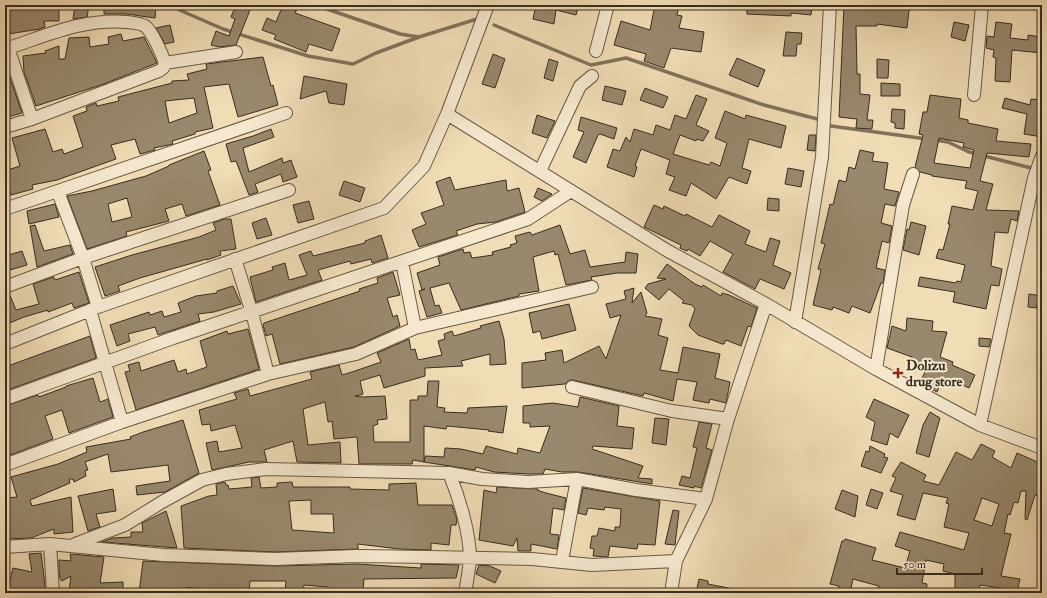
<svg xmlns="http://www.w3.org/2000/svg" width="1047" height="598" viewBox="0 0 1047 598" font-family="'IM FELL Double Pica',serif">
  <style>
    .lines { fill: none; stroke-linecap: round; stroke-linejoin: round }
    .stream { stroke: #82725a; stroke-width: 3.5 }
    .building { fill: #98886d; stroke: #392d1f; fill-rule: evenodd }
    .minor-casing { stroke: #675944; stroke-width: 14 }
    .minor { stroke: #f5e8cf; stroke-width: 12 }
    .poi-dot { fill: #8f2418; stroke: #f5e8cf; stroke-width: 1.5 }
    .labels { text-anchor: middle; stroke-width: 4; stroke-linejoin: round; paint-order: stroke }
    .poi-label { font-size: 14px; font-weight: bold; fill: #392d1f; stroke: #f5e8cf; text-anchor: start }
  </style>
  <rect width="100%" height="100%" fill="#f0dcb5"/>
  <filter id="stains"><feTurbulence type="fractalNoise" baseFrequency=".005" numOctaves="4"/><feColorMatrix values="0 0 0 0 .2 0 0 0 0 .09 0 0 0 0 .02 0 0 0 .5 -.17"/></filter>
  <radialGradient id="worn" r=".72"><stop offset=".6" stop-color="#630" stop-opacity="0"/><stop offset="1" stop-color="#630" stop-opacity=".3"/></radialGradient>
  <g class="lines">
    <path class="stream" d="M168,5L223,29L308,56L353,64L376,53L419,37L477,19
      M315,5L400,34L419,37
      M494,25L591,65L626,58L764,105L821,120
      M831,126L927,139
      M935,140L948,142L969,152L1031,168"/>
  </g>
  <path class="building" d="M21,5H59V21H44L45,27L40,29L8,34L5,7Z
    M75,5H89L87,17L73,19Z
    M104,5H156L155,18L127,14H104Z
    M236,5H252L236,45L219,47L211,45L216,31L229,36L235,19L231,17Z
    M283,5L297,9L295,13L340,29L332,51L309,44L306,52L274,39L276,35L262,30L267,18L276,22Z
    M536,5H579L576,15L556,10L554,24L533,19Z
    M655,5H679L677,15L682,16L679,28L704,32L701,52L671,48L664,68L644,61L646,54L614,45L621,21L650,30Z
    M747,5H812L811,15L791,13V16L747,14Z
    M844,5H857V7L882,6L909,10L907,28L877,24V26H856L857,74H860V94L870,95L867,120H873L872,129L856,128L857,119L839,117Z
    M954,22L969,25L965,41L951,37Z
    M996,22L1012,24L1010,38L1028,40V35L1042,37V53L1012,50L1010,82L995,81L996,58L993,57L994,50L986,48L987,36L994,37Z
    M170,25L174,42L165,44L156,28Z
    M786,32L802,33L801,44H797L796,56H783Z
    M121,34L123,41L144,37L157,63L101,85L36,106L24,72L23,56L46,53L45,51L59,46V59H65L69,38L89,37L90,47L109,44L108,37Z
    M493,54L505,59L495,88L482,84Z
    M263,57L271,86L273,85L278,105L238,117L229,84L204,87L213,128L195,132V134L172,141L173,144L154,148L155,150L140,154L135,139L111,145L116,159L57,180L32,185L33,189L11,195L5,171L20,166L12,138L45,129L53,152L62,149L64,154L83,147L73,116L87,111L86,107L96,103L97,106L119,101L118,97L172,83V81L189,80L187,74L207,69L206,64ZM194,98L197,113L169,123L165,101Z
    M737,58L765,70L758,87L729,75Z
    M549,59L558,62L553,81L544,78Z
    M877,59L889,60L888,78H877Z
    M5,63L22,113L8,117L5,104Z
    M304,76L347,84L344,105L329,103L326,91L300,99Z
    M881,83L900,84V96H881Z
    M605,86L626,91L622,105L602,100Z
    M645,88L668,97L663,108L640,100Z
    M696,95L707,99L696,125L709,131L703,141L697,139L696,141L680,135L673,154L709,165L711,162L720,166L727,143L715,138L725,111L745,119L746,115L786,126L781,148L749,139L742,168L751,171L747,184L729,177L716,199L691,183L686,196L669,190L675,177L666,174L670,160L641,149L635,166L637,167L634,177L607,167L613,149L620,151L626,137L630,142L634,129L653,135L656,125L670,130L675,115L686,119Z
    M930,95L961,99L959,118L968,120V123L998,129L996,141L1031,144L1029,157L987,153L980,181L993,184L986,210L1019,211L1017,221L1011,219L1008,233L995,232L991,266L1002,269L999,286L991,285L986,309L953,302L955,292L918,286L920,277L956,283L957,281L961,282L965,265L936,258L939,249L943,250L950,224H948L952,206L973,210L978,191L965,188L967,181L932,176V175L920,172L915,167L923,135L919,134L923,112H927ZM939,138L964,143L963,147L974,150L970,168L934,163Z
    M1005,98L1030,105L1031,99L1042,100V137L1024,134L1027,114L1002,108Z
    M892,109L905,110L904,129L895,128V123L891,122Z
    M537,115L555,121L547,138L532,133Z
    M581,117L617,128L614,139L600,134L598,135L586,163L573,157L584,132L578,130Z
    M271,129L274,137L243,148L249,172L282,158L283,163L291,160L297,177L283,182L281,174L255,184L258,192L249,195L236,161L231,162L226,144L253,136Z
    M809,135H816L815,151L807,150Z
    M860,150L874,153L872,161L888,163L884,189L899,192L895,206L885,204L881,223L892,226L889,243L882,241L876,268L885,270L883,283H881L870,313L852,306L849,313L833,307L832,310L813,305L821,270L818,269L825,244L821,243L830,204L833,205L839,180L846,182L849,167L855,169Z
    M204,151L211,170L208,171L220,205L186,216L182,204L165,209L169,221L126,232L127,236L87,249L67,196L92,191L146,176L169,166V165ZM127,198L132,217L112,222L108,204Z
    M788,168L804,171L801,187L785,184Z
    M450,177L455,190L506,180L507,191L519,188L525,212L496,222L477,224L456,231L458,235L419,247L412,230L426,224L421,213L444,205L436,182Z
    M344,181L365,188L360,202L339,195Z
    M538,188L552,194L542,201L534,197Z
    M768,198L779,199V211L767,210Z
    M309,201L314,219L298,223L293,205Z
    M55,204L59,217L29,224L27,211Z
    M654,205L663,209L664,206L685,216L686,214L712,227L719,215L750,231L745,244L766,252L770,238L780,241L773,265L791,273L784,289L760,279L755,289L723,272L733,254L710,241L700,256L688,249L687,251L680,248L681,245L644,227Z
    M266,218L272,235L257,239L252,223Z
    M225,219H231L236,249L220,251L221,255L207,260V259L140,278L118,286L120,291L105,296L95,267L132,255L199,237L216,230L213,223Z
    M911,222L926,226L919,255L903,250L907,229L909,230Z
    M35,225L44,251L70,245L73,254L37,267L30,226Z
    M560,225L570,254L585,250L590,267L625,262L626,252L638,254L636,273H617L591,277L592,280L566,285L558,254L555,255L554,251L533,257L539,291L519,294V296L461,310L449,283L430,288L435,306L439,305L442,313L427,317L419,291L425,289L422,290L417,273L440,265L438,257L463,249L464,253L470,252L472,258L493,255L492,252L511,247L510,245L517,243L515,236L530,232L532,235Z
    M381,235L388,258L372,263L371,259L351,264L350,261L318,270L322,280L256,302L250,277L273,270L272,267L285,263L289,280L307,275L299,255L311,251L313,256L365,243V241Z
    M22,251L27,265L10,270L5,256Z
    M667,264L695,284L702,287L703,285L721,296L722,293L729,295L757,308L751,327L748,326L741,346L726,340L724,344H722L698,335L689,326L695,309L692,305L682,303L684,301L669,289L659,300L645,288L648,284L666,279L657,278Z
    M79,272L89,303L74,308L72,303L48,312V310L24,317L5,325V294L9,293L16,310L39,304L33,284L54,277L55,280Z
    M393,272L400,295L387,298L393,317L397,315L400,326L354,347L280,364L272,334L266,336L263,325L264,323L360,291L359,289L378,283L377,278Z
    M233,286L241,304L214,312L198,314L200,321L158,335L155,327L128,334L130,341L117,346L110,325L149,312L150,315L162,311L164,317L181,312L178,303L196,296L217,293V291Z
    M634,288L632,303L641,292L647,313L645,316L662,319L658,335L668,338L660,370L678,373L683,347L720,354L715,378L730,382L726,403L710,399L709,403L693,400L697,382L677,379L673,401L644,393L643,396L573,380H570L565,384L522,388V363L546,360L545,353L562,350L564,363L599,346L606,359L621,315L610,318L606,304L626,299L624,291Z
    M1029,294L1042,296V305H1037V308L1028,307Z
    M569,304L576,330L542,339L540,331L533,333L529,313Z
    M907,318L933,321L932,331L947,332L940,357L953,362L952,365L975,375L969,388L947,378L945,382L942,381L937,392L925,386L927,383L921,380L928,366L911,361L912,357L887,348L892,326L906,331Z
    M499,321L504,339L506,364L490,365V354L461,361L463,366L425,368V376L384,388L380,375L360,381L363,394L355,396L364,397L385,396L387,419L377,420L378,424L373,426L374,442H410V400H418V396H427L428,381H439L437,407L445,408L444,412L467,413L468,408L507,406L503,433L488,431L489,430L447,426L446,429L424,426V462L413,460L412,464H359L357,437L334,439L332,421L328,422L325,402L303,409L308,445L340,442L341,463L297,462L293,441L264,450L267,462H249L212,470L206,443L217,441L219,452L242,448L235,425L211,431L210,424L202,425L199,410L237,399L234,393L248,389L250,396L312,379L310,372L339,365L342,375L355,371L381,362L377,353L409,339L411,350L415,349L418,360L442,355L438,341L445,339L444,334L452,331L454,336L481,328L480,326Z
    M248,329L259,369L136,410L125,372L130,371L128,365L139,362L141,371L174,360L178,372L186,369L187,374L207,367L200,341L227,331L228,334Z
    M90,336L96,358L5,391V367Z
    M979,338L991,339L989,347L979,346Z
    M93,378L100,402L108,399L113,417L69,433L62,410L45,416L53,439L5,457V406L38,395L39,397L66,387V386Z
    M580,397L619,406L617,426L634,428L632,449L593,446L592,449L643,466L638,478L652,479V484L578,472H562L545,469L543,474H528L494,472L476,467L475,470L424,462L425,456L444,457L445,448L461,449L483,454L486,446L517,454L518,448L540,453L550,426L530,427V423H523V406L553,403L578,407Z
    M874,399L909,415L898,438L890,433L887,445L871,440L875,422L866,417Z
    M930,412L940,418L929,457L916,453L923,425Z
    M655,418L669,419L666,445L652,443Z
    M183,420L199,473L165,492L137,495L136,486L170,481L168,465L111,472L108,454L85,462L88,470L85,471L86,476L74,482L73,479H69L70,483L30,500L32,506L71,497L73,532L54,534V529L31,538L5,539V498L17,497L11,477L58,464L87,452L86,447L131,439L130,437L143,432Z
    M699,422L712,424L706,448L712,450L701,488L694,486V488L679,485L682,476L690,478L697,448L693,447Z
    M981,444L995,451L992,457L1011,468L1017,453L1042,464V497L1035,495L1027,520L1025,519L1026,491H1021L1018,503L1014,502L1010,515L1008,514L1004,533L1011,534L1001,576L1020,579L1017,593L1008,591V589L980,585L979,593H955V574L943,571L944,564L926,560L922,583L927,584L926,593H877L879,586L853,579L850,593H846L837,591L839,586L830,584L842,541H844L845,539L876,548L872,560L905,568L910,551L895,546L900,532L964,550L969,533L944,527L949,504L946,503L948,498L923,493L915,520L897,515L903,495L890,491L896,478L892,476L901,462L926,475L923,481L939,485L956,452L972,460ZM982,498L999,504L992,526L974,520Z
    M870,446L885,454L884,457L888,458L881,473L861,466L866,451L869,452Z
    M259,477L261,488L277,487V483L292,482L293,487H350V489L389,490V484L416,483L418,505H452L457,519L456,525H451L449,545L431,543V550L399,549L358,544V549L275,552L184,548L181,506L209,496L217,495L216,484L225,482L226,485H228L229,489L252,487L251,478ZM311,500V514H333L334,533L292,530L289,501Z
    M497,487L538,489L537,490L546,493L566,498L564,510L553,508L550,534L559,535L557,549L531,544V551H518L517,538L513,546L479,540L484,490L496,493Z
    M583,488L660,501L655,545L638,544L637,549L610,546L608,557L593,556L594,549L590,548L592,536H597L599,528L615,531V527H620L621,509L605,507L604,510L588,508L586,515L578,513Z
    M113,489L116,511L96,514L100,527L88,531L78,496Z
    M871,489L883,493L877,509L866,505Z
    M842,490L858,496L855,517L835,509Z
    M673,510L679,511L675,545L665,544Z
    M166,511L177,548L102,542L113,538L131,537V532H143L142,523Z
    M41,553L45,586L43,593H5V583L9,584L13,568L32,572L29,554Z
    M70,554L104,557L100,583L123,582V593L69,591L71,576L62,581L60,578L59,569V560L71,561Z
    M143,561L275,566L357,564L421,568V564L459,565L456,578L364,579L363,591L344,589V593H328V587L304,585L303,593H285L286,581H250L249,591L226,589V592L209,591L187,587L186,593H139Z
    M479,565L490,566L501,571L495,583L476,574Z
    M699,579L708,581V584L733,589V593H696Z"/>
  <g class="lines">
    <defs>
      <path id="minor" d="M8,48L32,119
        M5,49C46,36 83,18 127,22C133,23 140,23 145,26C152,31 162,54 165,63L163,68L159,71L32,119L5,127
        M596,51L608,5
        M165,63L236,52
        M974,95L982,5
        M447,114L668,251L766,304L876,369L980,425L1042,448
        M540,171L580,86L592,76
        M58,192L83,258L98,307
        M5,209L286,113
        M235,259L252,313L268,374
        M402,262L415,328
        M5,287L83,258L289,190
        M90,310L122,422
        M795,322L822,157L830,5
        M5,344L98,307L384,208L424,166L447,114L488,5
        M876,369L903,205L913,174
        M572,387L672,411L728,419L706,499L676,561L671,593
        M5,399L173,338L528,219L571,191
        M728,419L766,304
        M980,425L1034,178L1042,156
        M5,465L122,422L268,374L356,354L415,328L592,287
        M449,473C459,497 470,533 470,559C469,570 467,582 465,593
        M50,544L53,593
        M75,544L125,525L162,502L202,480L226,474L266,469L449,473L482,479L528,482L577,479L636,490L706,499
        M5,547L50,544L163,555L275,559L357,556L428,557L532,559L592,565L676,561
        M562,561L577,479"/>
    </defs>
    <use href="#minor" class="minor-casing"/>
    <use href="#minor" class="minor"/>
  </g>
  <path class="poi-dot" d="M896 367h4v4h4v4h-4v4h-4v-4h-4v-4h4z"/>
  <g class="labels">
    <g class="poi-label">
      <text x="906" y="370">Dolizu<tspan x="906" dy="16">drug store</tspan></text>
    </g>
  </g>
  <rect width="1047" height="598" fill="none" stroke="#f0dcb5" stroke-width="20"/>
  <rect x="6" y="6" width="1035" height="586" fill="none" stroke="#392d1f" stroke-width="2"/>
  <rect x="10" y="10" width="1027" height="578" fill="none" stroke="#392d1f"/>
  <path d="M897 568v6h85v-6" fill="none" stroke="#392d1f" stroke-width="2"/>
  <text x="903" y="568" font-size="12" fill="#392d1f" stroke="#f5e8cf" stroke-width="3" paint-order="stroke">50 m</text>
  <rect width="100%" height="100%" filter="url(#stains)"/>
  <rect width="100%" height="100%" fill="url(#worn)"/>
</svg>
